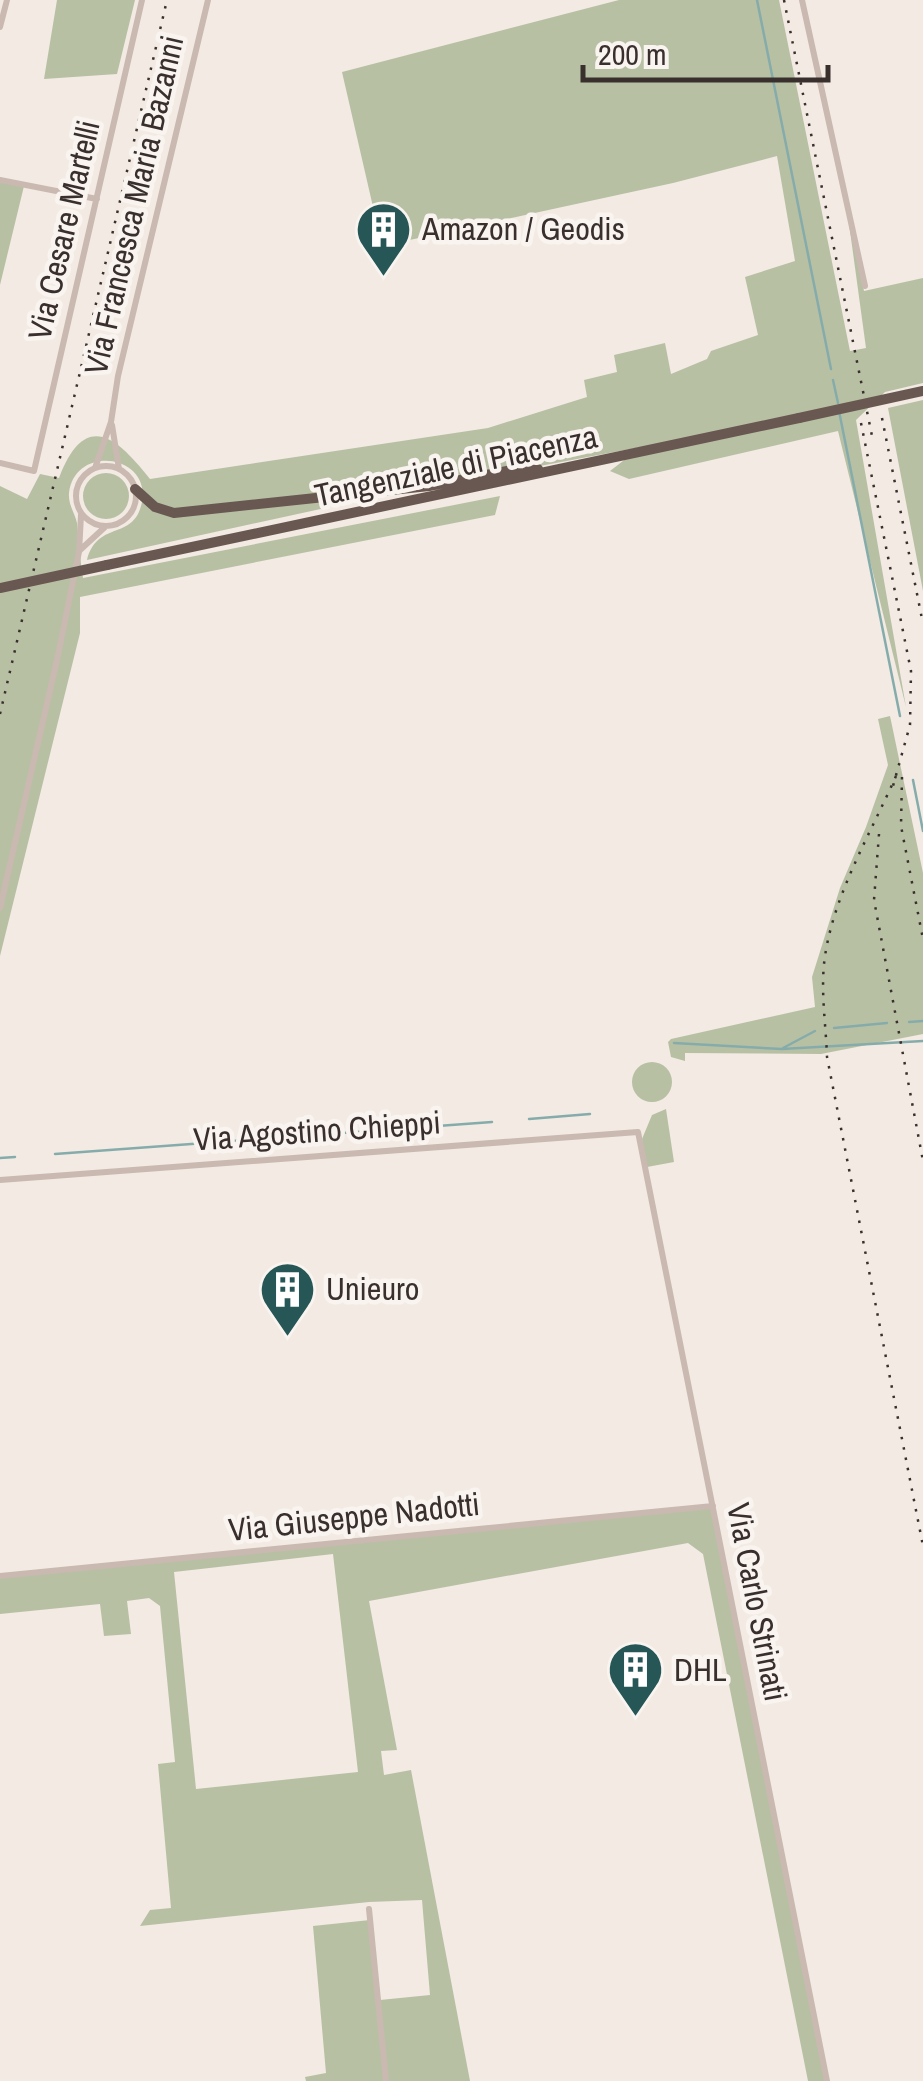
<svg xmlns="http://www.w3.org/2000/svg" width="923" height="2081" viewBox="0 0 923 2081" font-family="'Archivo Narrow',sans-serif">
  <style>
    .green { fill: #b8c0a4; fill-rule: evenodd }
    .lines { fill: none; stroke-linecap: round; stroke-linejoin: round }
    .stream { stroke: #85acab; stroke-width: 2.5 }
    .minor { stroke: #c9b9b0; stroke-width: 6 }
    .trunk { stroke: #695852; stroke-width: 10 }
    .rail { stroke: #39302d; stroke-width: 2.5; stroke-dasharray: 2.5 8; stroke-linecap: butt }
    .trunk-bridge { stroke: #695852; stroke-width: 10 }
    .labels { text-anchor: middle; stroke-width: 9; stroke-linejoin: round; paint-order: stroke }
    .street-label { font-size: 32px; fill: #39302d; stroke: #f9f4ef }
    .poi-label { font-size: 32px; fill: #39302d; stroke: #f9f4ef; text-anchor: start }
  </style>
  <rect width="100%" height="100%" fill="#f2eae3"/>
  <path class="green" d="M57,0H135L117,74L44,79Z
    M619,0H779L850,351L866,348L847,209L864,291L923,278V383L885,392L856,420L906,707L838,431L629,479L610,471L641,447L371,498L87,560C98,519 134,542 142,502C151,454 75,444 69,493C68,505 75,513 77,523C79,542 80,560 83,578L500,496L495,515L80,597V633L0,956V486L27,499L40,474L59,478C85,410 116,436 150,479L488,428L587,397L584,380L617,372L614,355L665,343L671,374L707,359L711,351L758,335L745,277L795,261L777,156L673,183L382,246L342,72Z
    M0,181L24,186L0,285Z
    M923,400V591L888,408Z
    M83 496a23 23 0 1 1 46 0a23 23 0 1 1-46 0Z
    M890,716L923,873V1034L821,1054L685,1053V1061L671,1057L668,1042L671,1039L815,1007L812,977L840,888L866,827L888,765L878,719Z
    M632 1082a20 20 0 1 1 40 0a20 20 0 1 1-40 0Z
    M666,1109L674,1162L647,1167L642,1139L652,1115Z
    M714,1506L827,2081H808L703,1554L688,1543L369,1601L397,1750L381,1751L384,1775L411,1770L470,2081H306L305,2077L326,2073L313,1926L370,1920L380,2000L430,1995L422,1900L369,1902L140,1926L150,1910L171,1908L158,1764L175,1762L160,1606L149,1598L127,1601L131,1634L104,1636L100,1604L0,1614V1577ZM333,1554L358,1772L196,1789L174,1572Z"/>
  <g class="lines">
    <path class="stream" d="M757,0L831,369
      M833,380L838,403
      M839,411L900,716
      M913,780L923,831
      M909,1022L923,1021
      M834,1028L887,1023
      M674,1043L782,1049L923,1041
      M783,1048L815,1031
      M529,1119L590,1114
      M55,1154L492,1122
      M0,1158L15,1157"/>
    <path class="minor" d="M802,0L865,286
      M0,27L7,0
      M0,180L97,199
      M112,425L119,469
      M0,463L34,471L142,0
      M76 496a30 30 0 1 1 60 0a30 30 0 1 1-60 0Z
      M95,468L111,422L118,376L208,0
      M79,551L105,527
      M0,908L57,660L79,552L81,515
      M0,1180L638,1132L827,2081
      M0,1576L713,1506
      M369,1909L386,2081"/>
    <path class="trunk" d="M135,489L155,507L174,513L429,486L517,469H538
      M107,565L799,418"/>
    <path class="rail" d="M784,0L872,436
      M882,418L923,624
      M861,423L911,671L910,725L893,786
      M0,714L167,0
      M896,776C870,835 831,899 824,964C821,995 826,1026 827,1057L923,1546
      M902,777L901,826L923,939
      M879,834L874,900L923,1161"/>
    <path class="trunk-bridge" d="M799,418L923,391
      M0,588L107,565"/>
  </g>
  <defs>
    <symbol id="building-pin" viewBox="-11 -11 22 30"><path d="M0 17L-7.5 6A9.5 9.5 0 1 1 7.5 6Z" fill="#265656" stroke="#f9f4ef"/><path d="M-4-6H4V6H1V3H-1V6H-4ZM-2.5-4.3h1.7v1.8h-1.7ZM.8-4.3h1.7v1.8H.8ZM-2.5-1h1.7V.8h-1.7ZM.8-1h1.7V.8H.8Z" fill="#fff"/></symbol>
  </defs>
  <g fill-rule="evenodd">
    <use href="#building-pin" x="352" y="198" width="63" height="86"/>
    <use href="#building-pin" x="256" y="1258" width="63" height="86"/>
    <use href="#building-pin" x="604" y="1638" width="63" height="86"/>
  </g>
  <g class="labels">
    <g class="street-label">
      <text transform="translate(134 205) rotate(-77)" y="11">Via Francesca Maria Bazanni</text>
      <text transform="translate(64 230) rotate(-77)" y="11">Via Cesare Martelli</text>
      <text transform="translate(456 466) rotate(-12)" y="11">Tangenziale di Piacenza</text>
      <text transform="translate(317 1131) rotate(-4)" y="11">Via Agostino Chieppi</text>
      <text transform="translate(354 1517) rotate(-6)" y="11">Via Giuseppe Nadotti</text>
      <text transform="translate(757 1602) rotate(79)" y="11">Via Carlo Strinati</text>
    </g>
    <g class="poi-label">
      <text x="422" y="240">Amazon / Geodis</text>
      <text x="326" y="1300">Unieuro</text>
      <text x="674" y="1681">DHL</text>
    </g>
  </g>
  <path d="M583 65v15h245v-15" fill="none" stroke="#39302d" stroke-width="5"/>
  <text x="598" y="65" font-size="30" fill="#39302d" stroke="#f9f4ef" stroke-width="8" paint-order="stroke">200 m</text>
</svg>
